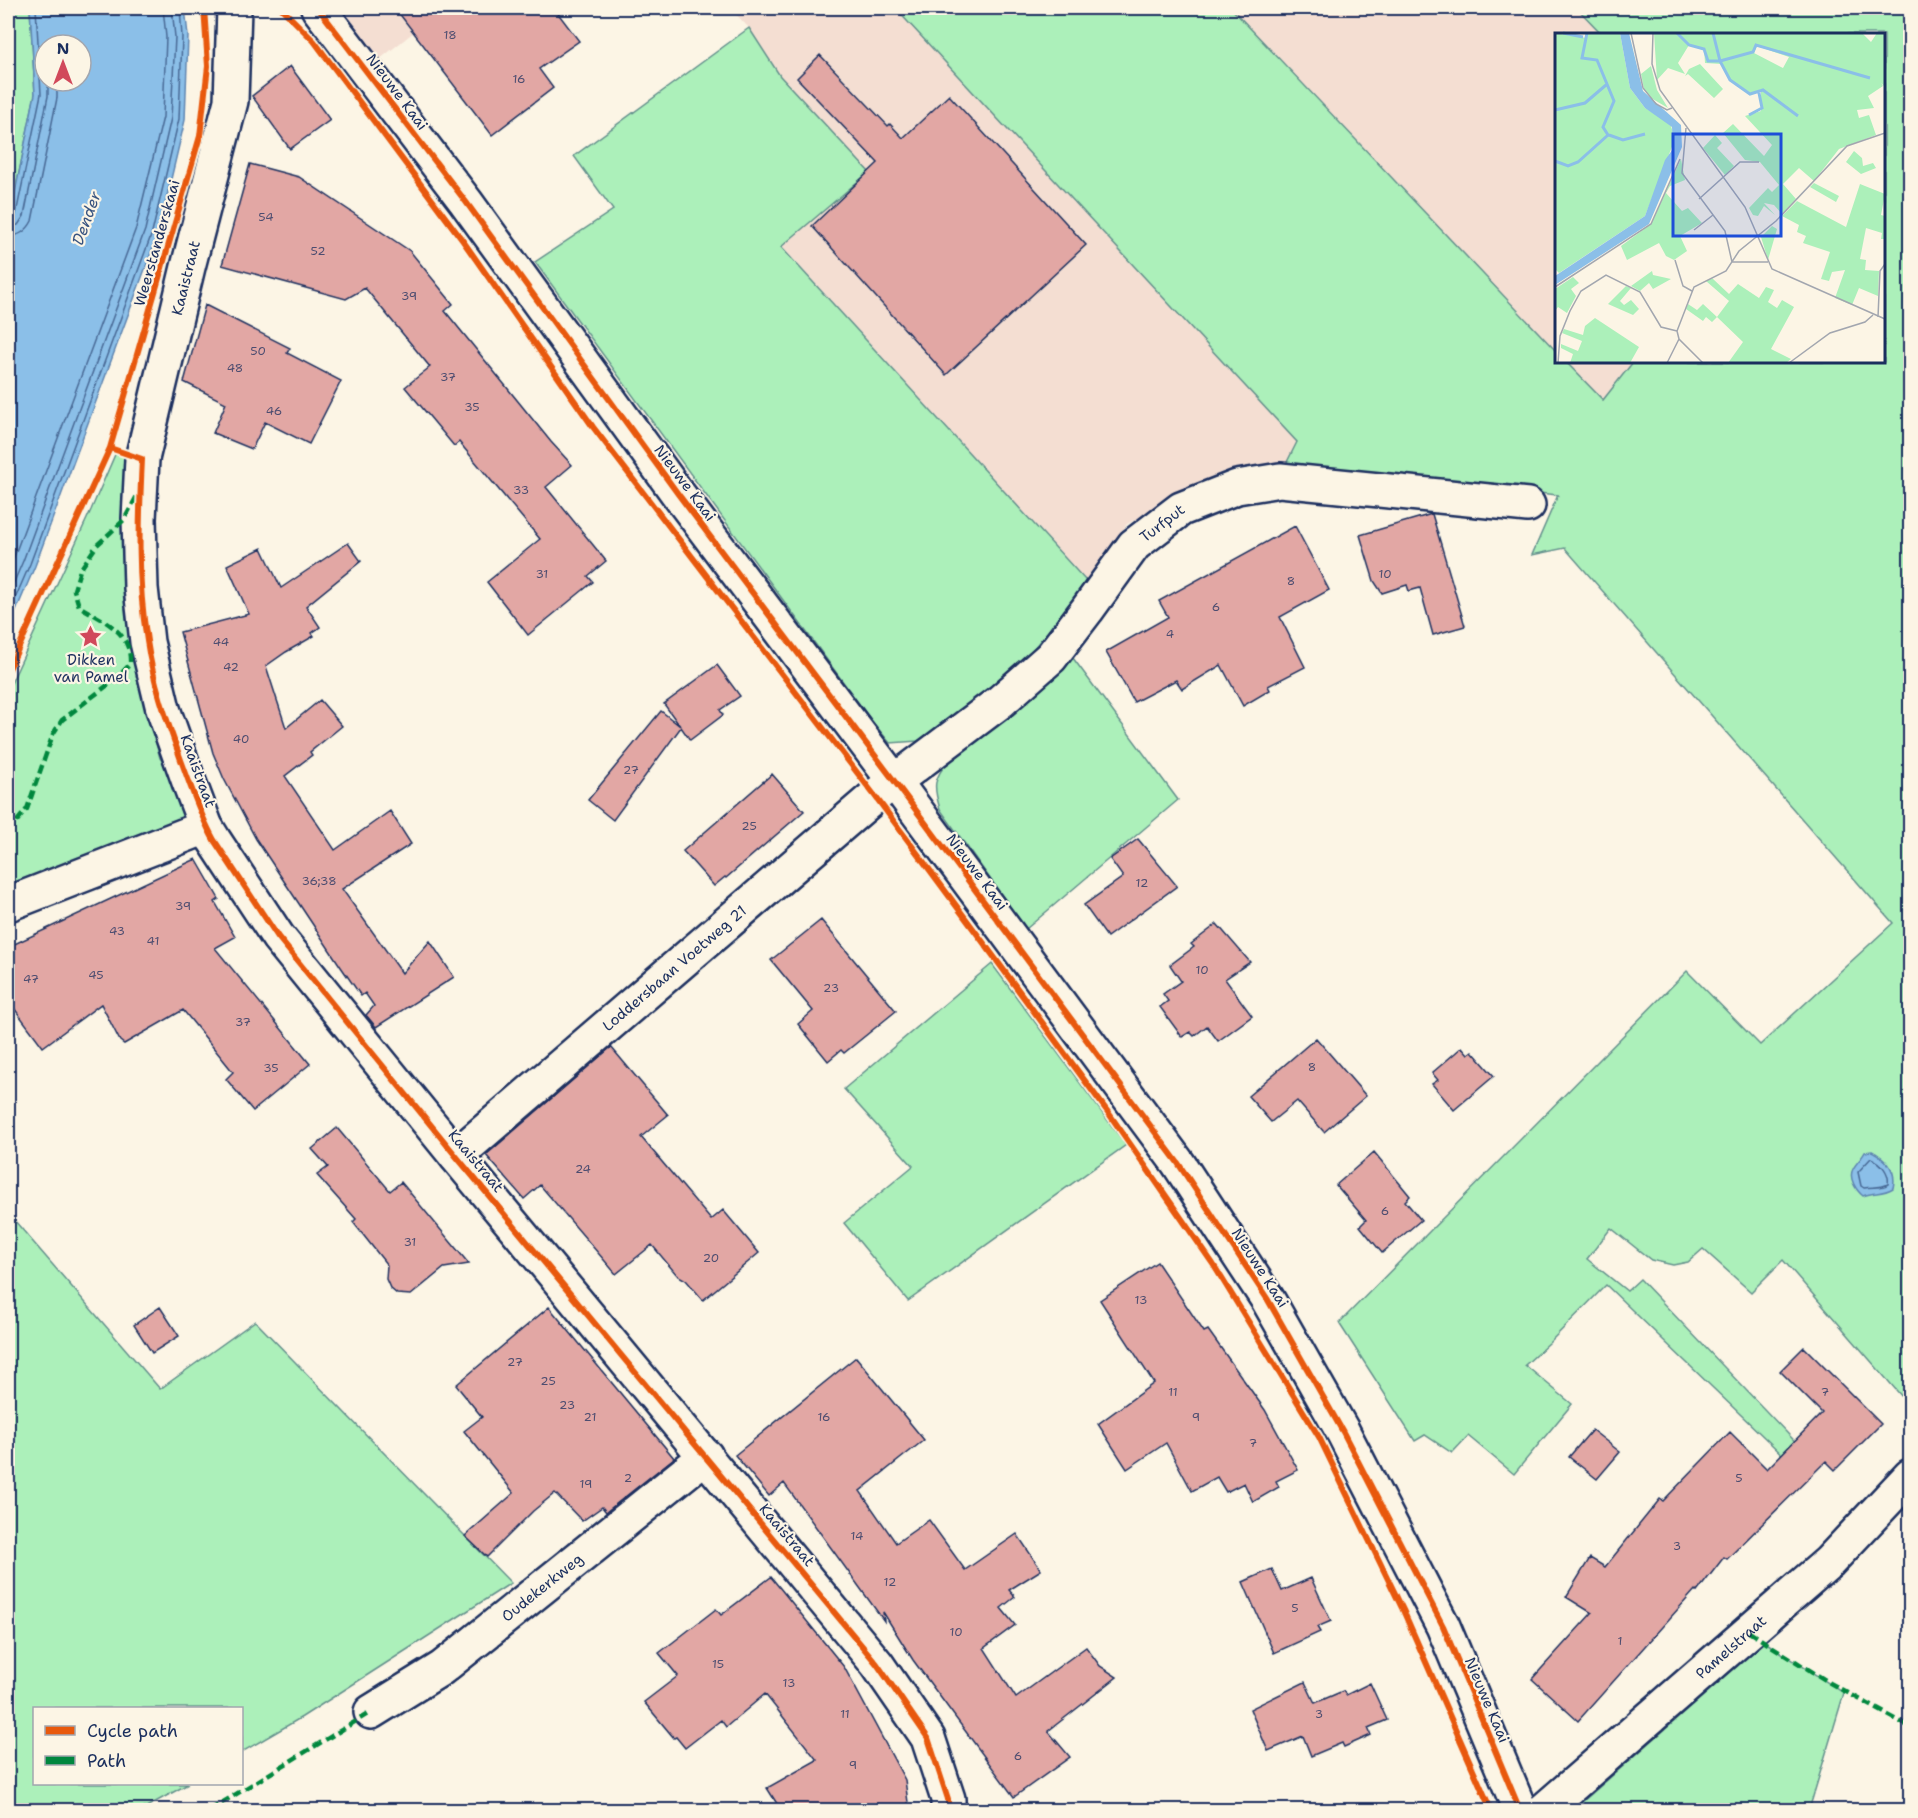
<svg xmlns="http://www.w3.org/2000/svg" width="1918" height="1818" viewBox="0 0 1918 1818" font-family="'Shantell Sans',sans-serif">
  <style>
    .built { fill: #f4ded2 }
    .green { fill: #acf0ba; stroke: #64908c; stroke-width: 1.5 }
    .water { fill: #8bbfe8; stroke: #5e85b1; stroke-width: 1.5; fill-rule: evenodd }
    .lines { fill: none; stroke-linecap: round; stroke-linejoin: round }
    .shore { stroke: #486995; stroke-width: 1.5 }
    .building { fill: #e2a7a4; stroke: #1b2f5e; stroke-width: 1.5 }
    .minor-casing { stroke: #1b2f5e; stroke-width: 38 }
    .major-casing { stroke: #1b2f5e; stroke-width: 38 }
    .minor { stroke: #fcf5e5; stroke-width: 33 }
    .major { stroke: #fcf5e5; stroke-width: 33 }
    .quiet { stroke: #00873e; stroke-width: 4.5; stroke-dasharray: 9 4.5; stroke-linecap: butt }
    .cycleway-casing { stroke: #fcf5e5; stroke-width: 10 }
    .cycleway { stroke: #e8590c; stroke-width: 6 }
    .labels { text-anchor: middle; stroke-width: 4.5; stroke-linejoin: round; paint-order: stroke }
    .number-label { font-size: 12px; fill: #4d4d70 }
    .street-label { font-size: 15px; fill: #1b2f5e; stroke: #fcf5e5 }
    .poi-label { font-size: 15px; fill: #1b2f5e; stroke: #fcf5e5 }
    .water-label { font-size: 16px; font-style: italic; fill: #375380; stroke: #fcf5e5 }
    .inset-river { fill: none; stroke: #8bbfe8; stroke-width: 3 }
    .inset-road { fill: none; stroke: #a2a6af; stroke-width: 1.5 }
    .view { fill: #1d4ed8; fill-opacity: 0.15; stroke: #1d4ed8; stroke-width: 3 }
    .inset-edge { fill: none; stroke: #1b2f5e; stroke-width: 3 }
  </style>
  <rect width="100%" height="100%" fill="#fcf5e5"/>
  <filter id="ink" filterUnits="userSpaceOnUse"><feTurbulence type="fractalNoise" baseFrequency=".0167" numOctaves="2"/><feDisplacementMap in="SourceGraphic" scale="12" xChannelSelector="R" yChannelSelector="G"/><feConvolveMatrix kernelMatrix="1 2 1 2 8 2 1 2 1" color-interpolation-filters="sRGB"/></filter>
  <g filter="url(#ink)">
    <path class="built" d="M334,8H444L375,63Z
      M730,8H895L1297,442L1284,468L1236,469L1127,524L1086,581L781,246L869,172L780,76L749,28Z
      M1231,8H1577L1602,34H1556V351Z
      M1566,362H1633L1603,400Z"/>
    <path class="green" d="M8,8H30L35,94L8,227Z
      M895,8H1231L1556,351V362H1566L1603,400L1633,362H1884V34H1602L1577,8H1910V1406L1783,1260L1751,1292L1703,1249L1688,1262L1673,1265L1651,1260L1611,1228L1587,1259L1627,1291L1640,1279L1808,1455L1794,1466L1606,1285L1549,1343L1525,1365L1572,1404L1514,1474L1468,1436L1452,1453L1425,1435L1415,1441L1339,1323L1687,971L1760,1045L1893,923L1565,548L1532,555L1558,495L1284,468L1297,442Z
      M749,28L780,76L869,172L781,247L1086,581L1050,629L1016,669L948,727L918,741L890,743L871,720L535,262L613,210L574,156Z
      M117,450L128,454L131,652L160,758L206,827L8,904V690L91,510Z
      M1070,654L1178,800L1026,929L940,809C933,786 933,779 949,760Z
      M992,964L1126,1145L908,1301L844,1223L913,1166L844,1089Z
      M8,1213L160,1389L255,1321L511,1583L302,1717L242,1752V1708H34V1784H188L141,1810H8Z
      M1765,1642L1844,1693L1809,1810H1573Z"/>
    <path class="water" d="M30,8H185L188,36L185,120L158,234L35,566L8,630V227L35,94ZM45,45H81V81H45Z
      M1872,1151C1887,1159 1897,1171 1893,1188C1882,1195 1875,1191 1863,1196C1856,1190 1848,1178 1853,1169C1856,1163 1862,1158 1865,1152Z"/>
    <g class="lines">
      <path class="shore" d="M8,220L13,219L16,214L41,94L36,8
        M8,227L18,225L24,216L48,96V81
        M8,237C19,236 27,231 32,221L57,98V81
        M8,573L136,228L163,117L166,37L163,8
        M8,596L23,561L145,230L171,118L175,37L172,8
        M8,615L30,564L152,233L179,119L182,37L180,8
        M1871,1158C1881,1162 1890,1173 1888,1184C1880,1189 1873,1186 1864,1188L1861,1186L1858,1172Z"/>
    </g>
    <path class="building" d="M395,8H554L579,41L539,69L553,88L492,135Z
      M820,55L888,126L890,124L903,138L949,95L1086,245L946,375L812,226L878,163L797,78Z
      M290,66L330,120L290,149L252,96Z
      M250,164L299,177L410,251L453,304L445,311L551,442L572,465L546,487L606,561L588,576L593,582L528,635L487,582L540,539L459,442L454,446L405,387L430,367L365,288L346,299L222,265Z
      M205,305L290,348L287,353L341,381L309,444L265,422L252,449L213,433L226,403L184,382Z
      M1432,514L1465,626L1433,635L1420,588L1409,591L1407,585L1382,593L1374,581L1360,535Z
      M1295,526L1329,590L1280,617L1305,667L1268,686L1270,690L1243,706L1221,665L1182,689L1176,680L1134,702L1106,652L1168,617L1159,601Z
      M348,543L361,561L306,606L320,627L312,633L314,636L286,652L266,666L286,728L320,700L342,726L310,752L312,755L285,776L335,850L390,811L411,844L342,889L402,973L430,941L454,977L376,1027L366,1015L374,1006L365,993L361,996L341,967L256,839L224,779L213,753L180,632L249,614L227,565L262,548L281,588Z
      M717,665L740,696L720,710L723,715L690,740L681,727L613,820L588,800L661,711L680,726L664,704Z
      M772,774L804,811L726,878L725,877L714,886L683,851Z
      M1138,839L1177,886L1107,937L1084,905L1123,877L1110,859Z
      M196,859L219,899L215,902L235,937L215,948L310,1064L253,1111L226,1079L233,1072L183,1010L124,1044L120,1041L101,1004L43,1047L8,1000V947Z
      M821,920L896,1011L844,1053L841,1050L828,1061L798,1024L813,1011L771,960Z
      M1217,924L1250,962L1225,979L1252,1016L1218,1041L1207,1026L1194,1036L1190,1032L1182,1037L1160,1007L1168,1001L1163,994L1181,981L1170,965L1194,947L1191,944Z
      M1316,1038L1366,1096L1324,1132L1297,1101L1271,1122L1248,1096Z
      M611,1047L668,1115L641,1137L711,1220L723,1210L759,1253L703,1300L686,1280L677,1275L652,1245L616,1274L540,1185L524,1199L486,1155Z
      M1462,1047L1468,1054L1472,1051L1494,1076L1454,1110L1432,1084L1438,1080L1432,1073Z
      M337,1128L390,1191L401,1182L469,1264L444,1268L411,1295L397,1294L390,1288L386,1279L387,1265L353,1222L356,1219L317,1175L328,1167L312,1149Z
      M1374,1152L1410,1196L1405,1201L1421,1220L1382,1253L1360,1226L1366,1220L1336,1185Z
      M1157,1262L1204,1332L1208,1330L1265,1410L1298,1470L1276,1481L1279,1487L1253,1502L1244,1483L1226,1492L1217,1477L1192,1491L1166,1443L1127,1469L1098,1424L1154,1383L1100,1300Z
      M160,1307L179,1336L152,1353L134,1325Z
      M549,1307L674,1458L606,1512L602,1507L582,1521L555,1493L533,1511L487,1557L465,1536L514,1493L464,1431L482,1417L456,1385Z
      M1804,1347L1881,1424L1835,1470L1826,1461L1727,1559L1724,1557L1697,1592L1695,1590L1578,1721L1532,1679L1592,1613L1566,1597L1590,1558L1605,1567L1660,1499L1663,1501L1730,1432L1767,1469L1822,1413L1780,1371Z
      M856,1357L924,1440L860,1491L896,1543L929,1520L965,1570L1017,1534L1041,1570L1009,1590L1015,1597L1001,1608L1015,1625L984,1648L1016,1698L1086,1647L1100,1666L1117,1677L1048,1731L1070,1757L1014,1797L913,1660L883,1612L884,1621L784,1483L769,1496L735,1455Z
      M1592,1430L1620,1452L1597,1479L1569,1457Z
      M1272,1569L1282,1591L1311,1578L1331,1621L1317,1627L1320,1632L1274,1653L1243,1582Z
      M771,1577L844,1667L905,1780L909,1810H781L767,1788L817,1760L765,1694L726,1727L721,1720L685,1748L676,1737L674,1738L644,1702L678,1676L659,1653L716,1609L721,1615Z
      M1305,1682L1315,1703L1343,1691L1346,1695L1370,1683L1387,1720L1368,1728L1371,1735L1344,1747L1342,1743L1311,1756L1303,1736L1268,1751L1250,1709Z"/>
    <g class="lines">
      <defs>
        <g id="minor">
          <path d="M234,8L231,101L188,267L142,459L139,519L141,588L147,642L163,709L189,782L206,827L214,840L278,937L456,1156L877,1664L928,1738L948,1799V1810"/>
          <path d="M8,904L206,827"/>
          <path id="s1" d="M456,1156L875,796L1001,701L1051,657L1087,610L1134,545L1181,509L1237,487L1280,480L1528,505"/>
          <path id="s2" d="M371,1712L442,1668L706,1456"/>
          <path id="s3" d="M1544,1810L1829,1562L1910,1476"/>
        </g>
        <path id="major" d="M318,8L466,202L678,494L895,782L1178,1163L1268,1300L1343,1432L1443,1626L1520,1810"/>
      </defs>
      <use href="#minor" class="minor-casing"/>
      <use href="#major" class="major-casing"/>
      <use href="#minor" class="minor"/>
      <use href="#major" class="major"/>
      <path class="quiet" d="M8,832L27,809L53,734L62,720L117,678L130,664C132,631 103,621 79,606L74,590L80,570L97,545L124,520L138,494
        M1749,1632L1830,1683L1910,1727
        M210,1810L371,1712"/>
      <defs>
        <path id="cycleway" d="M281,8L314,41L463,241L593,427L875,796L986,946L1110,1115L1213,1264L1319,1437L1403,1610L1491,1810
          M318,8L466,202L678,494L895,782L1178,1163L1268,1300L1343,1432L1443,1626L1520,1810
          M110,448L142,459C139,520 137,580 147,641C153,682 167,721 181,760C191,787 200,815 214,840L278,937L456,1156L877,1664L928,1738L948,1799V1810
          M8,671L110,448L200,136L208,66L204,8"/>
      </defs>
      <use href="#cycleway" class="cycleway-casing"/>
      <use href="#cycleway" class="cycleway"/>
    </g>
  </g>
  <defs>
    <symbol id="sight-bare" viewBox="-9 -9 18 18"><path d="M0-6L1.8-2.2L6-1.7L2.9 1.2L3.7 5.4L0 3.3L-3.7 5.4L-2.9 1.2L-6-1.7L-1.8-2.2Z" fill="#d1495b" stroke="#fcf5e5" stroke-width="2.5" paint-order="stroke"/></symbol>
  </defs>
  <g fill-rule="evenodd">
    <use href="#sight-bare" x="74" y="620" width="33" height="33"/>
  </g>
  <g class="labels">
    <g class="number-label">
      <text x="450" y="39">18</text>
      <text x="519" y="83">16</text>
      <text x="266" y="221">54</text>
      <text x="318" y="255">52</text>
      <text x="409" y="300">39</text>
      <text x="258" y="355">50</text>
      <text x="235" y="372">48</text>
      <text x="448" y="381">37</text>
      <text x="472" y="411">35</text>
      <text x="274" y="415">46</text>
      <text x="521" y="494">33</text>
      <text x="542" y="578">31</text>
      <text x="1385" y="578">10</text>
      <text x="1291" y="585">8</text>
      <text x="1216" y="611">6</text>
      <text x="1170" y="638">4</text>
      <text x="221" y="646">44</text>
      <text x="231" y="671">42</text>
      <text x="241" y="743">40</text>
      <text x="631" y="774">27</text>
      <text x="749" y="830">25</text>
      <text x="319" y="885">36;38</text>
      <text x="1142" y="887">12</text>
      <text x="183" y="910">39</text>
      <text x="117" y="935">43</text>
      <text x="153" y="945">41</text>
      <text x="1202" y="974">10</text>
      <text x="96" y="979">45</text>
      <text x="31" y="983">47</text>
      <text x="831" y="992">23</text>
      <text x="243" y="1026">37</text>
      <text x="1312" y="1071">8</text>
      <text x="271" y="1072">35</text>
      <text x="583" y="1173">24</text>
      <text x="1385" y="1215">6</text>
      <text x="410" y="1246">31</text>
      <text x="711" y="1262">20</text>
      <text x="1141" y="1304">13</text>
      <text x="515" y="1366">27</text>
      <text x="548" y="1385">25</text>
      <text x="1173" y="1396">11</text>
      <text x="1825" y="1396">7</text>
      <text x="567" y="1409">23</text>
      <text x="590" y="1421">21</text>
      <text x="824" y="1421">16</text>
      <text x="1196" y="1421">9</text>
      <text x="1253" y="1447">7</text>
      <text x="628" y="1482">2</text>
      <text x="1739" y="1482">5</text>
      <text x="586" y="1488">19</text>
      <text x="857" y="1540">14</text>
      <text x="1677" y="1550">3</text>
      <text x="890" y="1586">12</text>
      <text x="1295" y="1612">5</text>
      <text x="956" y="1636">10</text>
      <text x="1620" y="1645">1</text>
      <text x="718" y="1668">15</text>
      <text x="789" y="1687">13</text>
      <text x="845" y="1718">11</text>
      <text x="1319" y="1718">3</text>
      <text x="1018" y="1760">6</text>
      <text x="853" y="1769">9</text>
    </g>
    <g class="street-label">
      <text transform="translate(397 92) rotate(53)" y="5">Nieuwe Kaai</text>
      <text transform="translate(157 243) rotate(-74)" y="5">Weerstanderskaai</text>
      <text transform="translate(186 278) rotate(-76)" y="5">Kaaistraat</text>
      <text transform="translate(685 483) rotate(53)" y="5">Nieuwe Kaai</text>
      <text dy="5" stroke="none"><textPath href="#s1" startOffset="952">Turfput</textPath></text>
      <text transform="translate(198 771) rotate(70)" y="5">Kaaistraat</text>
      <text transform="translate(977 872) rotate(53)" y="5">Nieuwe Kaai</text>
      <text dy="5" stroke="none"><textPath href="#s1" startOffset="288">Loddersbaan Voetweg 21</textPath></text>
      <text transform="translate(476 1161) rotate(50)" y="5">Kaaistraat</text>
      <text transform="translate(1260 1268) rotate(57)" y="5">Nieuwe Kaai</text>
      <text transform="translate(787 1535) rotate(50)" y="5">Kaaistraat</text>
      <text dy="5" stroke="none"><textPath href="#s2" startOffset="212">Oudekerkweg</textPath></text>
      <text dy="5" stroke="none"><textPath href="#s3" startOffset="248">Pamelstraat</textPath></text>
      <text transform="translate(1487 1700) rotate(67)" y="5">Nieuwe Kaai</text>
    </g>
    <g class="poi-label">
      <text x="91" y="665">Dikken<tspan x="91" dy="17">van Pamel</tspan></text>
    </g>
    <g class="water-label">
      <text transform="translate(86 218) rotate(-70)" y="6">Dender</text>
    </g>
  </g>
  <g transform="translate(1555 33)">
    <rect width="330" height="330" fill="#fcf5e5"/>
    <path d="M0,0L32,5L33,0H65L75,55L90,75L115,90L120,106L90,183L4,240L0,236ZM99,0H307L316,9L322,0H330V54L326,50L328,53L313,63L319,75L302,77L304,85L314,82L321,102L284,116L259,148L244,135L228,151L241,166L227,181L219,172L209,170L220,182L209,173L203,183L198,182L194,175L213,155L217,159L224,152L205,129L190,127L168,100L178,91L209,123L217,112L190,83L206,78V57L246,84L207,56L196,60L175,47L166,31L150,30L149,15L134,12L123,30L130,41L113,35L102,47ZM202,13L234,24L228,35L199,20ZM145,31L168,56L159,65L133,41L130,43L134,36ZM96,33L102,57L113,75L96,65L89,56L86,41ZM160,102L167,110L162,115L179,133L170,142L148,115ZM299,118L307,125L308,133L318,130L321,135L306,141L291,129ZM126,126L130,147L115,153L111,160L127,178L133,175L147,190L125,203L132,218L119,227L111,223L104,210L72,227L66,213L96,191ZM259,150L284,163L281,169L255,154ZM305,151L330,161L326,182L330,183V206H326L327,200L311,195L305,226L311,227L310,237L324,238L323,263L304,255L297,272L280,265L290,237L277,239L274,248L266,246L275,219L248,210L251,203L242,199L244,192L227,183L242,168L291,194ZM217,193L222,196L213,227L206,204ZM97,238L98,242L116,246L98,256L94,250L85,258L76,253ZM18,244L24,250L16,256L21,263L12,280L3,274L0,278V256ZM157,245L174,261L183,251L204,265L211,254L219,257L213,269L222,275L227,267L239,274L216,316L236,326L231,330H173L188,309L162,284L157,289L151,284L148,288L131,276L133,271L142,277L148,271L162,284L174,268L151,248ZM71,253L76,255L65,268L69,272L76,267L84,276L78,282L53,271ZM40,285L84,314L75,330H15L18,321L6,315V311L23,318L27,308L7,300L9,296L28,302L30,293Z" fill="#acf0ba" fill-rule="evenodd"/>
    <path d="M65,0H74L88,58L126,92L127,114L94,191L0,252V243L90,183L110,127L118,116L117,94L90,75L75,55Z" fill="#8bbfe8"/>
    <path class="inset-river" d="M8,0L28,4M122,0L134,12L149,16L153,28H165L175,47L195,61L208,57L243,83M158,0L165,28M165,28L198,19L201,12L315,45M0,77L30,70L51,52M194,82L207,75L204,60M54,102L68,107L90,101M0,128L13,133L23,129L53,102L48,94L59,68L42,27L27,25L32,0"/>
    <path class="inset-road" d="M76,0L88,55L101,71L112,77L117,75M98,0L97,31L105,57L190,174L217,236L330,286M131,95L127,140L170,198L177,229M144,166L185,129H204M139,197L158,182M120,227L128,253L137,258M177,229H213M0,254L96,191L125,126M323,284L325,238L330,231M3,330L5,303L15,278L26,258L51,242L85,259L106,294L122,298M112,330L124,306M148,330L124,306L122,298L139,254L171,238L184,218L221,188L292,113L330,100M234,330L275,300L310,289L318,282"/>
    <path class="view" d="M118,101H226V203H118Z"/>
    <rect width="330" height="330" class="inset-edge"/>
  </g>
  <rect width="1918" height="1818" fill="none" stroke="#fcf5e5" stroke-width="30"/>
  <rect x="15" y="15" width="1888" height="1788" fill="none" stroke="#1b2f5e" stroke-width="2" filter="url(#ink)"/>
  <rect x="33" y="1707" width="210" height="78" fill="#fcf5e5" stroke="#a2a6af" stroke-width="1.5"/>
  <rect x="45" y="1726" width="30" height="9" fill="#e8590c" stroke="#a2a6af" stroke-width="1.5"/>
  <text x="87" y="1737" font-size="18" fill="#1b2f5e">Cycle path</text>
  <rect x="45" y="1756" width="30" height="9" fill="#00873e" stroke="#a2a6af" stroke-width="1.5"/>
  <text x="87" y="1767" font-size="18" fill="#1b2f5e">Path</text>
  <g transform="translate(63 63)"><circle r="28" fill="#fcf5e5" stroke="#a2a6af" stroke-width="1.5"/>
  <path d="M0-4.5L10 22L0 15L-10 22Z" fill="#d1495b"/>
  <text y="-9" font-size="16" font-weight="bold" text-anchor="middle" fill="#1b2f5e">N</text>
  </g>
</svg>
